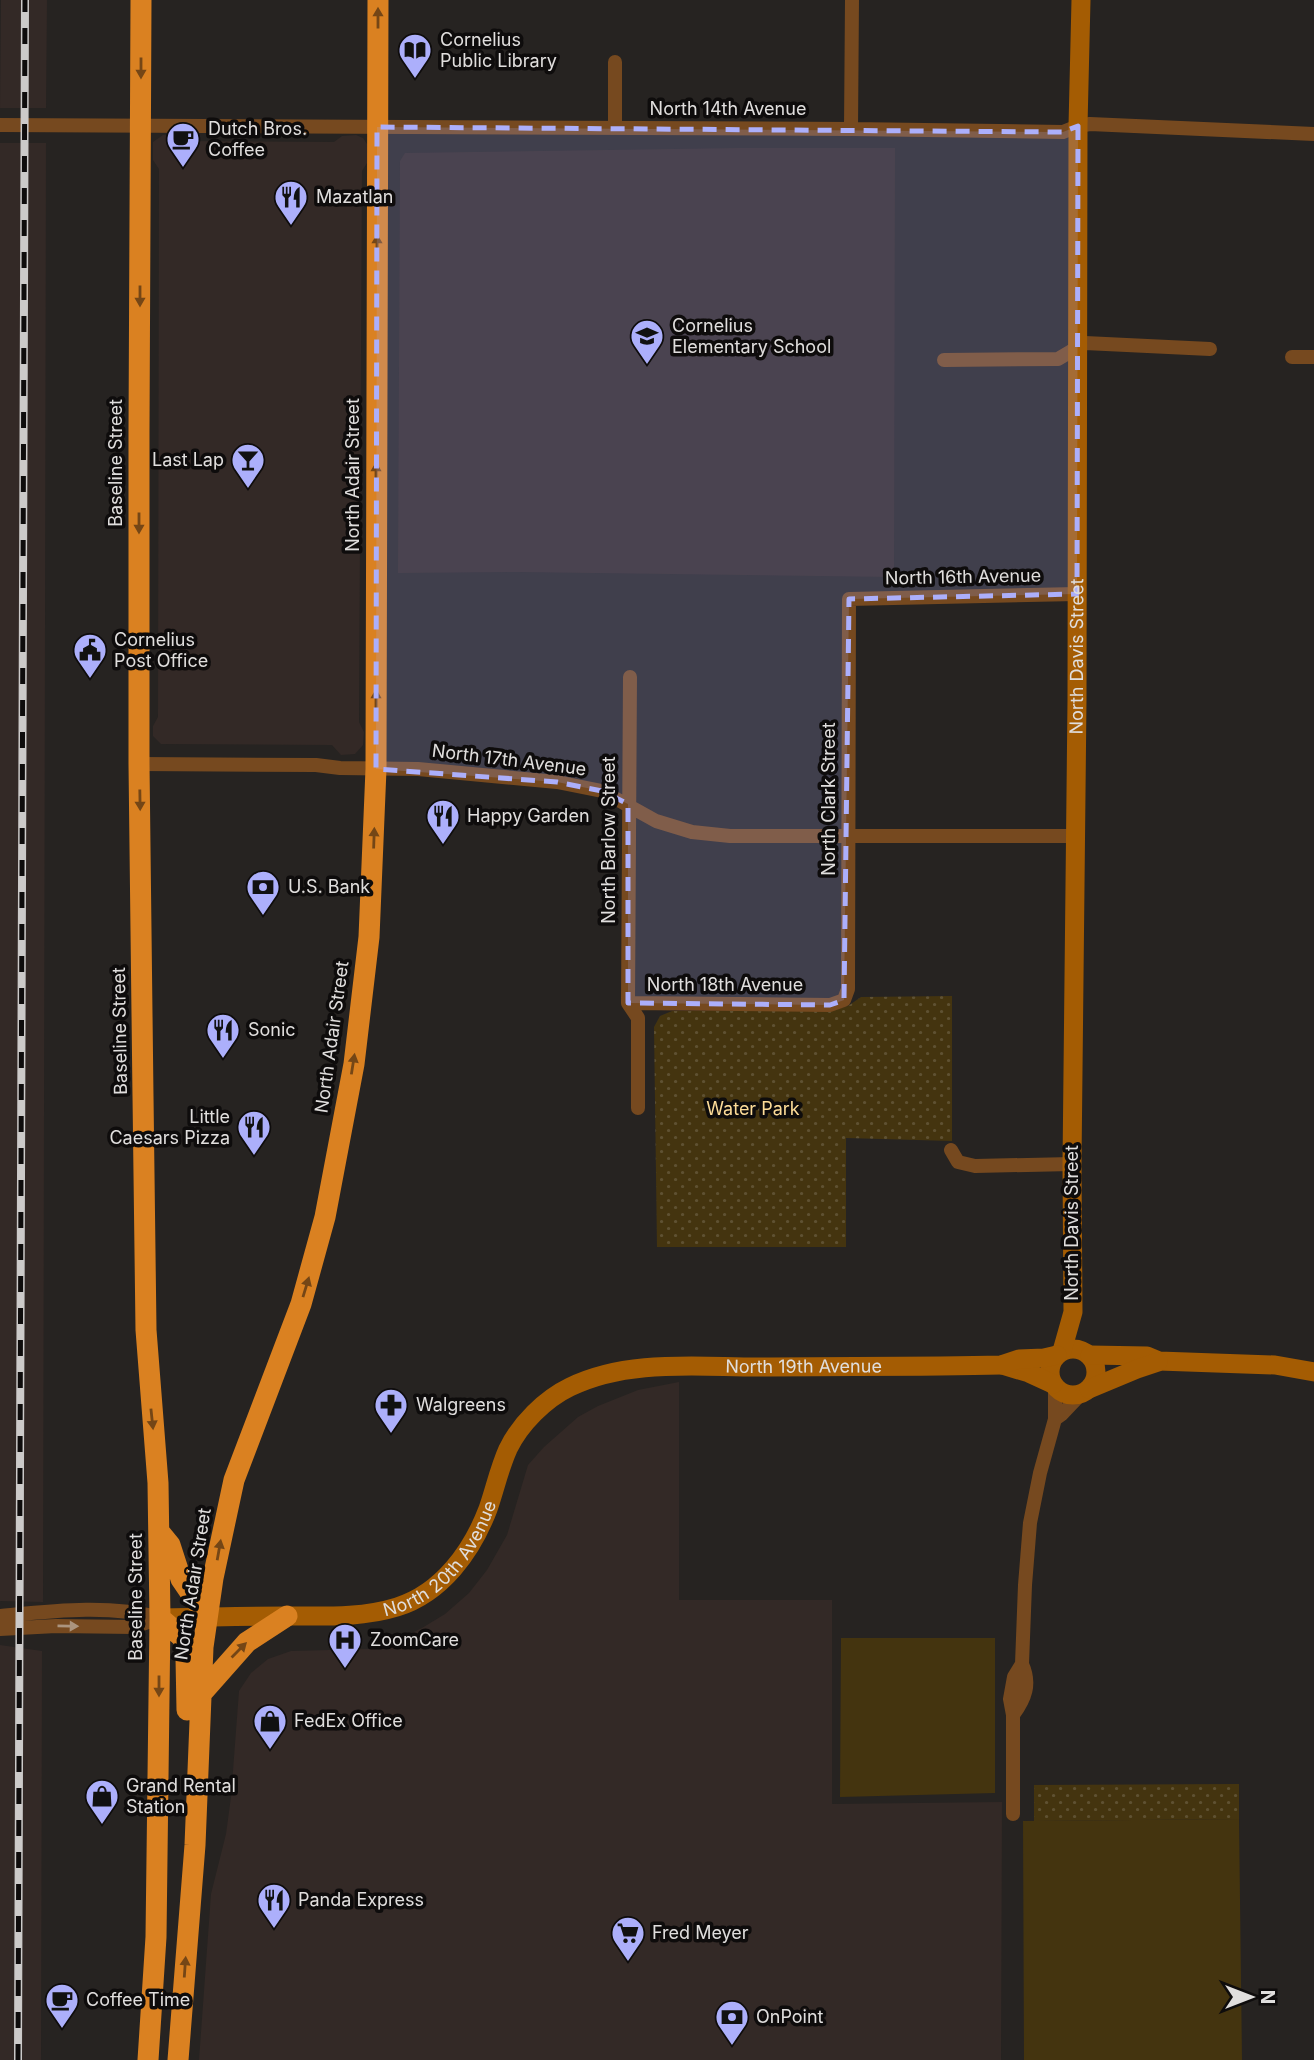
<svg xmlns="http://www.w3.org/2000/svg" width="1314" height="2060" viewBox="0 0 1314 2060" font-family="Inter,sans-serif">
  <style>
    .built { fill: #332926 }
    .green { fill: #44340f }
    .park { fill: url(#park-dots) }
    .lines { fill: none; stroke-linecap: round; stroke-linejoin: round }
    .street { stroke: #76491f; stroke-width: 14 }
    .secondary { stroke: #a45c03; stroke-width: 19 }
    .highway { stroke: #da8121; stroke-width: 21 }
    .rail-casing { stroke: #cccac9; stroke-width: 8 }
    .rail { stroke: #0e0c0c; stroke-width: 5; stroke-dasharray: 16; stroke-linecap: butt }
    .oneway { fill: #744616 }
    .oneway2 { fill: #ab947e }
    .marked { fill: #acaffb; fill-opacity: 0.2; stroke: #acaffb; stroke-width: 5; stroke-dasharray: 14 9; stroke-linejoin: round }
    .labels { text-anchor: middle; stroke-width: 7; stroke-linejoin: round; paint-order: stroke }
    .poi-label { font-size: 18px; fill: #e0dedd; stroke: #0e0c0c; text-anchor: start }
    .street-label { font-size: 18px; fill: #e0dedd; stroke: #0e0c0c }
    .park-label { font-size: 18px; fill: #fddc98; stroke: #0e0c0c }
  </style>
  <defs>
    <pattern id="park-dots" width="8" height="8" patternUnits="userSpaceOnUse" patternTransform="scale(1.75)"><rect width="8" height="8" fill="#44340f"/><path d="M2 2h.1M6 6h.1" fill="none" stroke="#5f5132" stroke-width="1.8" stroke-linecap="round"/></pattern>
  </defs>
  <rect width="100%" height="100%" fill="#262321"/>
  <path class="built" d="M1,0H47L46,108H0Z
    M163,135L175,136L183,141L334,142L342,136L356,135L363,138L367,144V163L362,171L359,722L364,732L363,745L355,754L341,755L332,745L161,744L153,736V726L158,717L159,169L153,160V142Z
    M0,143H46L43,1602L0,1601Z
    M740,148H895L894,577L519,572L398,573L400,161L405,153Z
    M679,1382V1600H832V1804L1002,1802L1001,2060H199L211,1894L226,1834L231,1797L239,1691L251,1673L268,1659L291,1651L368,1649L395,1641L422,1628L445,1614L469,1593L487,1570L507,1535L528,1465L544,1447L578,1417L598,1406L638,1390Z
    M0,1645L42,1651L41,2060H0Z"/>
  <path class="green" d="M841,1638H995V1793L840,1797Z
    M1239,1819L1242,2060H1024L1023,1821Z"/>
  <path class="park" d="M952,996V1141L846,1138V1247H657L654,1027L660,1016L672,1011H831L848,1006L861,997Z
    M1239,1784V1819L1034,1821V1785Z"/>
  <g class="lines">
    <path class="street" d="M0,125L851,129L1063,132L1078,126L1090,124L1314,134
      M615,128V62
      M851,129L852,0
      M1292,357H1314
      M944,360L1058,359L1085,343L1210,349
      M139,764L316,765L340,768L418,769L557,782L602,791L656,821L692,832L730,836H1075
      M628,1003L830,1005L844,1000L848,989L849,599L1077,594
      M628,1003L630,677
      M628,1003L638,1018V1108
      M951,1150L958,1162L975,1166L1072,1164
      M1055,1419L1062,1414L1080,1395
      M0,1616C52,1611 109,1604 160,1618
      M0,1629L56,1626L134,1627L160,1618
      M1013,1715C1025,1699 1031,1684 1022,1664L1025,1585L1030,1523L1040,1473L1055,1419V1387
      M1013,1814V1715L1010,1699L1014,1677L1022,1664"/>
    <g class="secondary">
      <circle cx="1073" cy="1372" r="23"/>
      <path id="s1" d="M1062,1351L1073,1312L1072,1164L1077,700L1078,126L1081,0"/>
      <path d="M1090,1355L1147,1356L1159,1361L1275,1365L1314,1372"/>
      <path d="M1002,1365L1029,1373L1053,1384"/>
      <path d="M1089,1389L1137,1369L1158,1362"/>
      <path id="s2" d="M160,1618C202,1617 244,1616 287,1616C323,1616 362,1618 397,1607C442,1593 472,1551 488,1509C495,1489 499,1469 508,1449C520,1424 545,1399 570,1387C627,1359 696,1367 758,1367C839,1366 920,1367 1001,1365L1019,1359L1044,1358L1057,1355"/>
    </g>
    <path class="highway" d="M141,0L139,432V764L143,1096L146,1330L158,1483L160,1618L156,1937L148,2060
      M161,1534L170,1545L181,1579L207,1617
      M160,1618L183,1638L186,1658L187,1710
      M201,1694L247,1642L287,1616
      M178,2060L195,1845L203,1647L213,1578L234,1480L301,1304L325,1217L354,1064L369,937L376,769L378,0"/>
    <defs>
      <path id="rail" d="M18,2060L25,0"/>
    </defs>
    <use href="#rail" class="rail-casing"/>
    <use href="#rail" class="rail"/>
  </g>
  <defs><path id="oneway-solid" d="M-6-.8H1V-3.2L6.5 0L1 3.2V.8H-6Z" transform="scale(1.75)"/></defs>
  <g class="oneway">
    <use href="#oneway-solid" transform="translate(378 18) rotate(-90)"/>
    <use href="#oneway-solid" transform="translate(141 68) rotate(90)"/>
    <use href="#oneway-solid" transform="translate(377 245) rotate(-90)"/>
    <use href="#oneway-solid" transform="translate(140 296) rotate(90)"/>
    <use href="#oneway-solid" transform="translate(376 473) rotate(-90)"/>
    <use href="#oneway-solid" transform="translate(139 523) rotate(90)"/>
    <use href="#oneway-solid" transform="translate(376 700) rotate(-90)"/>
    <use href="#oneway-solid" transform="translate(140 800) rotate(89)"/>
    <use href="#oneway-solid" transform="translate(374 838) rotate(-88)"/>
    <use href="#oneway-solid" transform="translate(353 1064) rotate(-81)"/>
    <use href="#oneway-solid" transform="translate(306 1287) rotate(-73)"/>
    <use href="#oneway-solid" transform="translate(152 1419) rotate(84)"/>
    <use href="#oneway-solid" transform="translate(219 1550) rotate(-80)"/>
    <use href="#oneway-solid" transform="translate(239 1650) rotate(-45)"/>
    <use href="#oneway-solid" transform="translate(159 1686) rotate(90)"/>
    <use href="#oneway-solid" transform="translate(185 1967) rotate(-86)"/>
  </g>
  <use class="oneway2" href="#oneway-solid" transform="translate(68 1626) rotate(1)"/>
  <path class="marked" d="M1078,126L1077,594L849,599L844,1000L830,1005L628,1003V804L602,791L557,782L376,769L377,127L1063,132Z"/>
  <defs>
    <symbol id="library-pin" viewBox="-11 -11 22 30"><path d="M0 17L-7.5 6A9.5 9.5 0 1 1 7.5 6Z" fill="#acaffb" stroke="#0e0c0c"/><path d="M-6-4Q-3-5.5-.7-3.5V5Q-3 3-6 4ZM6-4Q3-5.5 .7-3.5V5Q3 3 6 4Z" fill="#111"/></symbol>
    <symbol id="cafe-pin" viewBox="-11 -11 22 30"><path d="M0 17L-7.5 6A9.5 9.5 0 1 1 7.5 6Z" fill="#acaffb" stroke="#0e0c0c"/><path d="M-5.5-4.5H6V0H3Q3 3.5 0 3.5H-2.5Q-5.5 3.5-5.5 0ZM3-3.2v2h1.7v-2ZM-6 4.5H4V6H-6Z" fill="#111"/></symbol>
    <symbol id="restaurant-pin" viewBox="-11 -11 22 30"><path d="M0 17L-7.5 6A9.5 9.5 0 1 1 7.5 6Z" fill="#acaffb" stroke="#0e0c0c"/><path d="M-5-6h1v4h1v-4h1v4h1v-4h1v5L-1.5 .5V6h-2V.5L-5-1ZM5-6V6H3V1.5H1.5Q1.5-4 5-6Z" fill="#111"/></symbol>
    <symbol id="school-pin" viewBox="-11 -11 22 30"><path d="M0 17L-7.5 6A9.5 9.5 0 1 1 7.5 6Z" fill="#acaffb" stroke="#0e0c0c"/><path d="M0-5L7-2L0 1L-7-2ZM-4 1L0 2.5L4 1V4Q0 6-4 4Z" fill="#111"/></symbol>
    <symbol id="bar-pin" viewBox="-11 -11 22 30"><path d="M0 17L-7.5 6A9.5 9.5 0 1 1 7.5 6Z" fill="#acaffb" stroke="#0e0c0c"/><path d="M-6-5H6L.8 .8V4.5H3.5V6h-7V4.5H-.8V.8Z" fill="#111"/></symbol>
    <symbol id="civic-pin" viewBox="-11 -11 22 30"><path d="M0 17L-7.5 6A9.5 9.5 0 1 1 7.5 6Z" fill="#acaffb" stroke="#0e0c0c"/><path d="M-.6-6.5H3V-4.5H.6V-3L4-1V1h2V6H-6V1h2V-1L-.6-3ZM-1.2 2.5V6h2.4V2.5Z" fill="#111"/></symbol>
    <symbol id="bank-pin" viewBox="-11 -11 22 30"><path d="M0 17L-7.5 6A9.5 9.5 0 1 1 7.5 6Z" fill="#acaffb" stroke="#0e0c0c"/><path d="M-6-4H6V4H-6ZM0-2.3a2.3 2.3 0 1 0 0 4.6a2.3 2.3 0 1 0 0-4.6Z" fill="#111"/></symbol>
    <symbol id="pharmacy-pin" viewBox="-11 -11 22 30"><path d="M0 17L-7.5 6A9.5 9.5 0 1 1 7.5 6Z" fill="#acaffb" stroke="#0e0c0c"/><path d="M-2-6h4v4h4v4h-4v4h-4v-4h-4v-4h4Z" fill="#111"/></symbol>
    <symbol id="hospital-pin" viewBox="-11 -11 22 30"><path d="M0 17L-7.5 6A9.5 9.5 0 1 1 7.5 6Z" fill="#acaffb" stroke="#0e0c0c"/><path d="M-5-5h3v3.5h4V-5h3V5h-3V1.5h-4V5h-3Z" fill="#111"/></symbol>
    <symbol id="shop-pin" viewBox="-11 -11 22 30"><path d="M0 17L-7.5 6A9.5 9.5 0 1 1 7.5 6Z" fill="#acaffb" stroke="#0e0c0c"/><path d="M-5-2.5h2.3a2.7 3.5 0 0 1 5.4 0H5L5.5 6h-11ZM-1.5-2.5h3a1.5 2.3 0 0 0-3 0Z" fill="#111"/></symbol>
    <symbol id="supermarket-pin" viewBox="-11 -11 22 30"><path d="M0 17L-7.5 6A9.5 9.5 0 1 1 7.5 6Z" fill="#acaffb" stroke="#0e0c0c"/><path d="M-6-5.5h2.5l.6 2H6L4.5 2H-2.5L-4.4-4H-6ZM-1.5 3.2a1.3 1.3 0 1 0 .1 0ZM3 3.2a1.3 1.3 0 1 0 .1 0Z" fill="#111"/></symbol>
  </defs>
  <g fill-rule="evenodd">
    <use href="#library-pin" x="396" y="31" width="38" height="52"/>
    <use href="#cafe-pin" x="164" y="120" width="38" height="52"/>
    <use href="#restaurant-pin" x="272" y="178" width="38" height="52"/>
    <use href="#school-pin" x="628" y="317" width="38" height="52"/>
    <use href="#bar-pin" x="229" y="441" width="38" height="52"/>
    <use href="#civic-pin" x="71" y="631" width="38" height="52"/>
    <use href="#restaurant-pin" x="424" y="797" width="38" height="52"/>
    <use href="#bank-pin" x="244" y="868" width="38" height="52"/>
    <use href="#restaurant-pin" x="204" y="1011" width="38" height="52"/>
    <use href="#restaurant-pin" x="235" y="1108" width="38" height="52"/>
    <use href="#pharmacy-pin" x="372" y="1386" width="38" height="52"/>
    <use href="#hospital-pin" x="326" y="1621" width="38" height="52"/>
    <use href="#shop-pin" x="251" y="1702" width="38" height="52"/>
    <use href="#shop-pin" x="83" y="1777" width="38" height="52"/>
    <use href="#restaurant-pin" x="255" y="1881" width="38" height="52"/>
    <use href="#supermarket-pin" x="609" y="1914" width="38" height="52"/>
    <use href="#cafe-pin" x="43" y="1981" width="38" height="52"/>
    <use href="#bank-pin" x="713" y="1998" width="38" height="52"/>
  </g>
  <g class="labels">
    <g class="poi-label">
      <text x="440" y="46">Cornelius<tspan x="440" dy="21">Public Library</tspan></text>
      <text x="208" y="135">Dutch Bros.<tspan x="208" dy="21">Coffee</tspan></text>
      <text x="316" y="203">Mazatlan</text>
      <text x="672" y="332">Cornelius<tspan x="672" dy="21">Elementary School</tspan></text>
      <text x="224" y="466" text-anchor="end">Last Lap</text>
      <text x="114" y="646">Cornelius<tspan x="114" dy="21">Post Office</tspan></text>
      <text x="467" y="822">Happy Garden</text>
      <text x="288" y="893">U.S. Bank</text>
      <text x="248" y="1036">Sonic</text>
      <text x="230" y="1123" text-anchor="end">Little<tspan x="230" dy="21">Caesars Pizza</tspan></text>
      <text x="416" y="1411">Walgreens</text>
      <text x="370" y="1646">ZoomCare</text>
      <text x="294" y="1727">FedEx Office</text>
      <text x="126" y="1792">Grand Rental<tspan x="126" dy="21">Station</tspan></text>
      <text x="298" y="1906">Panda Express</text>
      <text x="652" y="1939">Fred Meyer</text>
      <text x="86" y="2006">Coffee Time</text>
      <text x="756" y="2023">OnPoint</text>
    </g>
    <g class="street-label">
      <text x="728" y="115">North 14th Avenue</text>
      <text transform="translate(116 463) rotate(-90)" y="6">Baseline Street</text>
      <text transform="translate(353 475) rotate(-90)" y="6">North Adair Street</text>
      <text transform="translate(963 577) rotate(-1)" y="6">North 16th Avenue</text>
      <text dy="6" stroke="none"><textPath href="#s1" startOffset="696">North Davis Street</textPath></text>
      <text transform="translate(509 760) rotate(7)" y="6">North 17th Avenue</text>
      <text transform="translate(829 799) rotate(-90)" y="6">North Clark Street</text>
      <text transform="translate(609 840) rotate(-90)" y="6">North Barlow Street</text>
      <text x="725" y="991">North 18th Avenue</text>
      <text transform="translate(120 1031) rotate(-91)" y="6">Baseline Street</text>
      <text transform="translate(332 1037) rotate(-82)" y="6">North Adair Street</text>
      <text transform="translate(1072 1223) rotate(-90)" y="6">North Davis Street</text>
      <text dy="6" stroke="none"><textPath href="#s2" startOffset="765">North 19th Avenue</textPath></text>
      <text dy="6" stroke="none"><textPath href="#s2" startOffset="304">North 20th Avenue</textPath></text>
      <text transform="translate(193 1584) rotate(-81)" y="6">North Adair Street</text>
      <text transform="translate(136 1597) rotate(-90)" y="6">Baseline Street</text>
    </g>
    <g class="park-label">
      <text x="753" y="1115">Water Park</text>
    </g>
  </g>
  <g transform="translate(1251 1997) rotate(90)" stroke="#0e0c0c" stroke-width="5" paint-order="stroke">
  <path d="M0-5L12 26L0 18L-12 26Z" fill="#e0dedd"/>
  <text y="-10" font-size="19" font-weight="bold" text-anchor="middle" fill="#e0dedd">N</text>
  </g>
</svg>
